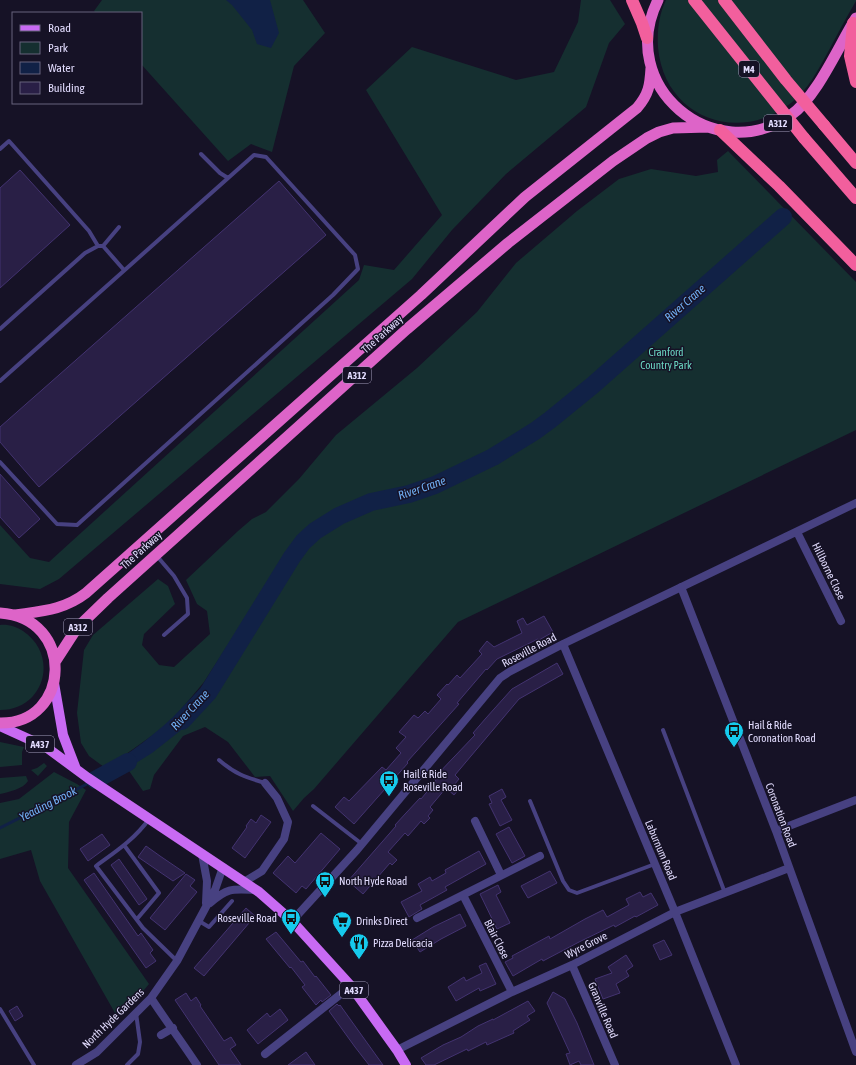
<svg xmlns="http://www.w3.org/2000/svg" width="856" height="1065" viewBox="0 0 856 1065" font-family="'Asap Condensed',sans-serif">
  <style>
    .green { fill: #152f30 }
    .water { fill: #112146 }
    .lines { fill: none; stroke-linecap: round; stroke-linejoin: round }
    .stream { stroke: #112146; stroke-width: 3 }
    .river { stroke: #112146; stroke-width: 18 }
    .building { fill: #291f46; stroke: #433370 }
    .service { stroke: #474181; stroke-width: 4 }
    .minor { stroke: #474181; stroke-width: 8 }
    .primary { stroke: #c86af3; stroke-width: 10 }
    .trunk { stroke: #dd64c8; stroke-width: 11 }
    .motorway { stroke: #f25f9d; stroke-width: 12 }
    .motorway-bridge { stroke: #f25f9d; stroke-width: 12 }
    .labels { text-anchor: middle; stroke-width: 3; stroke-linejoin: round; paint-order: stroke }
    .shield { fill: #161226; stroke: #a39ebc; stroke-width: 1 }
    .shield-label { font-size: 10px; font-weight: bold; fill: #e0dafc }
    .street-label { font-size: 11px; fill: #e0dafc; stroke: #161226 }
    .park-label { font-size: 11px; fill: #6bd7c3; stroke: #161226 }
    .poi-label { font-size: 11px; fill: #e0dafc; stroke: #161226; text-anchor: start }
    .water-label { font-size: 12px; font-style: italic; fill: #71aff4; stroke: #161226 }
  </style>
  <rect width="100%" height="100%" fill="#161226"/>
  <path class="green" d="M102,0H303L325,33L294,66L272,152L251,144L228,161L141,64V13H96L94,11Z
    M581,0H610L625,24L609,43L586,107L506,174L452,230L412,279L59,579L40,589L0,584V525L30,558L49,562L359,280L364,265L394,270L442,215L366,90L412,47L516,80L554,72L578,22Z
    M666,0H856V1C846,18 837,35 828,52C818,70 808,90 791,103C737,145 664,117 658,47C657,31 659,14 666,0Z
    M728,151L856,282V430L458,622L314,789L304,798L293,811L270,776L255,777L228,742L205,727L183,736L154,775L150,789L143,791L127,768C165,745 188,725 214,689L305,546C324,529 345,519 369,509L364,498L350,502L311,526L289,550L204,682L178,713L160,730L112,764L104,767L89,756L81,743L77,713L84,650L93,635L158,579L168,586L175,604L144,634L142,645L159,665L174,667L210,634L207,611L197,604L186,580L238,531L252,519L266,512L299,479L336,435L417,368L477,312L516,263L577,211L619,179L651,169L696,176L718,172L717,160Z
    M0,625C8,624 17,627 23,631C60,656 44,710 0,710Z
    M0,742L24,747L22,752V765L0,767Z
    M44,763L47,766L38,776L31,770L37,768Z
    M54,772L77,784L86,790L69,822L68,868L149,984L129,1008L115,1013L40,881L31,850L0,859V803L19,799Z
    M26,776L28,781C23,789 9,792 0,794V778Z"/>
  <path class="water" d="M226,0H270L279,33L271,48L257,44L252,30L232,5Z
    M190,699L201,707L180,731L152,753L112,778L102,771C134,750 165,728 190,699Z"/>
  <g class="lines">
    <path class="stream" d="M0,828L91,782"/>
    <path class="river" d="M182,721L208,693L292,557L303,542L315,531L339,516L371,502L409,494L435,485L493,457L535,431L550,420L593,385L783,217
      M95,780L128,762"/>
  </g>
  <path class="building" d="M20,170L70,225L0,288V188Z
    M279,181L326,235L39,487L0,442V427Z
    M0,474L40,519L19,538L0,517Z
    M544,616L553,632L539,640L538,639L497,659L487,670L486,669L457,703L459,704L407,762L408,763L354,824L335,807L344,797L349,801L382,767L386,770L401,753L396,748L406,737L399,732L414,715L418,718L425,711L428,714L441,699L437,695L447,684L448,685L457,675L460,678L482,654L479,651L487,641L494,647L522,633L517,621L523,618L527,625Z
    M557,663L563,674L519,699L455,775L459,779L454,785L459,789L454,795L446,788L430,807L433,810L428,816L430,818L424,824L421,821L408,836L405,833L388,852L397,860L392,865L390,863L363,894L348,881L396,826L395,825L406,813L420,798L421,799L436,781L434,778L475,735L473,733L486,718L512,689Z
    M502,789L506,797L501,800L512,820L500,826L489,804L492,803L489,796Z
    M261,815L271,822L245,858L232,848L247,827L246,826L251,819L256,823Z
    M509,827L525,856L512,863L496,834Z
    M321,833L340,849L306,889L302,886L296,893L273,873L288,856L295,863Z
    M102,834L110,845L88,861L80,849Z
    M146,846L160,856L185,873L173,881L138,857Z
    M479,851L486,864L445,887L447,890L420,905L422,909L409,917L401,902L422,891L418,884L430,877L432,881L446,873L445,870Z
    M119,859L147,899L139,905L111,865Z
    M550,871L557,883L528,898L521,886Z
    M94,873L138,936L141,933L153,950L150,953L156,961L146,968L84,880Z
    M186,874L195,880L190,886L197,892L165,930L150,918Z
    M498,885L501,892L496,895L510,923L497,929L480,894Z
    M640,892L643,897L651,893L658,905L636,917L635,916L615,927L614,925L579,942L543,961L542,959L513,976L505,962L513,958L512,956L549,936L550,939L585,919L603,910L607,917L629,905L626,899Z
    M246,908L255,916L204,976L194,968Z
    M460,914L466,926L441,939L420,952L412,940L433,927Z
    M276,932L301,962L303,961L315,977L316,976L331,995L322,1002L321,1000L316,1005L302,987L305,985L291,967L290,968L266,939Z
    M664,940L672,955L660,960L653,945Z
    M626,955L633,966L626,971L629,976L616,984L620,993L603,999L595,979L612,973L608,967Z
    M486,963L496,984L480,991L479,988L456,1001L448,987L464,977L466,981L482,973L479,966Z
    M553,992L565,999L577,1023L594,1065H581L579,1061L570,1065L566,1054L570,1053L547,1003Z
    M186,993L191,1001L196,997L201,1005L200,1006L224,1041L231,1037L236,1045L230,1049L241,1065H219L175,1000Z
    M528,1001L535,1011L527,1016L530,1020L513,1031L514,1033L487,1045L486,1042L468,1051L467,1049L434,1065H426L421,1058L443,1045L461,1037L478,1026L493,1019V1020Z
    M337,1004L339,1006L340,1005L383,1065H369L355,1047L329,1011Z
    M17,1006L23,1016L15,1021L9,1011Z
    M280,1009L288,1020L258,1044L247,1030L267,1013L270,1017Z
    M306,1052L315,1065H288Z"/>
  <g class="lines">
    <path class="service" d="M0,149L9,141L89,231L98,246
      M201,154L220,173L228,178
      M103,246L119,227
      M0,329L85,253L98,246H103L124,270
      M0,381L254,155L266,157L355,255L358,269L333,295L77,525L57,524L0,462
      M156,555L174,576L187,598L188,614L164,635
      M663,730L725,893
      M219,760C235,774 245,777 265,783
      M530,801L563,881L569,890L577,893L655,864
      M313,806L362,844
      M149,819C135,839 115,852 96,866L143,928L177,961
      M124,845L159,893L137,919
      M199,921L209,927L232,901
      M0,1009L34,1065
      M127,1065L138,1054L140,1042L136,1013"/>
    <path class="minor" d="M797,532L841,621
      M681,587L776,831L856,1052
      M563,644L675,912L736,1065
      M475,821L501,875
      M776,831L856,800
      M202,854L207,881L206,903
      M244,882L262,871L284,839L288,822L277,798L265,783
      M463,895L512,992
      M210,903C228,887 233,889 256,890
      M417,918L540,856
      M292,921L357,850L500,678L509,672L563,644L856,503
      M572,965L615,1065
      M151,998C166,1021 182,1042 197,1065
      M161,1035L173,1028
      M397,1050L512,992L572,965L675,912L789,868
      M265,1054L351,986
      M76,1065L97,1052L151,998L177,961L215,890L223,867"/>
    <path class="primary" d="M54,683L63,735L76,769
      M0,726L46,747L88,778L259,892L292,921L351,986L397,1050L406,1065"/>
    <path class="trunk" d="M658,0C615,86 714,169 791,115C817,97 839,45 856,18
      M0,613C76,618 71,724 0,723
      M15,615C42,611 64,610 86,593L421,295L525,197L637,108C649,94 650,85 651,68
      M55,662L77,628L108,598L407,329L508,243L613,161L647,138L659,132L673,128L708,127"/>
    <path class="motorway" d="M632,0L642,23L647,38
      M853,23L850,56L856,82
      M824,125L856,163
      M720,130L779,186L856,265
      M804,138L856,198"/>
    <path class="motorway-bridge" d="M694,0L804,138
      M724,0L786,80L824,125"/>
  </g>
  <defs>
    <symbol id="bus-pin" viewBox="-11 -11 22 30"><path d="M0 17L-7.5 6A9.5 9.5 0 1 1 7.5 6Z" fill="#16caec" stroke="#161226"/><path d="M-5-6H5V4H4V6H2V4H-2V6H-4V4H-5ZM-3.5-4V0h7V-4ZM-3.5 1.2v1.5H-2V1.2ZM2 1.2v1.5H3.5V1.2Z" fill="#111"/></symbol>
    <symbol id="supermarket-pin" viewBox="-11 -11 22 30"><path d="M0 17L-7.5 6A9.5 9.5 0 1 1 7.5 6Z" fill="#16caec" stroke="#161226"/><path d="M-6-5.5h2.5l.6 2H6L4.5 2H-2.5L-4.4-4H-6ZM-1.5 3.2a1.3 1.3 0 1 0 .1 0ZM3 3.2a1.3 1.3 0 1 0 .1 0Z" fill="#111"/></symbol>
    <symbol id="restaurant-pin" viewBox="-11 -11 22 30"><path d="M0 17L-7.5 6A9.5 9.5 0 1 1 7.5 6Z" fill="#16caec" stroke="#161226"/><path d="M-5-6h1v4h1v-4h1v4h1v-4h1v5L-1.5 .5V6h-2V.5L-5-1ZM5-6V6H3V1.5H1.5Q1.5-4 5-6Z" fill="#111"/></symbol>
  </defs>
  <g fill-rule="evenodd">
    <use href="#bus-pin" x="723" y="720" width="22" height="30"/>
    <use href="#bus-pin" x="378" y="769" width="22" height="30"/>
    <use href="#bus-pin" x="314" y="870" width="22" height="30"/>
    <use href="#bus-pin" x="280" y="907" width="22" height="30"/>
    <use href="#supermarket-pin" x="331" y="910" width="22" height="30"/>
    <use href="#restaurant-pin" x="348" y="932" width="22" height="30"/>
  </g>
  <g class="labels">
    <g class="shield">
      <rect x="739" y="61" width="20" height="16" rx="3"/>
      <rect x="764" y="115" width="28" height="16" rx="3"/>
      <rect x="343" y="367" width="28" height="16" rx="3"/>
      <rect x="64" y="619" width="28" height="16" rx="3"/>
      <rect x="26" y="736" width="28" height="16" rx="3"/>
      <rect x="340" y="982" width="28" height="16" rx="3"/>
    </g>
    <g class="shield-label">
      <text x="749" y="73">M4</text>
      <text x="778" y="127">A312</text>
      <text x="357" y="379">A312</text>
      <text x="78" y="631">A312</text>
      <text x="40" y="748">A437</text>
      <text x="354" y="994">A437</text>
    </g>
    <g class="street-label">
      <text transform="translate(382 334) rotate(-42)" y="4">The Parkway</text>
      <text transform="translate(141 550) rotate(-42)" y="4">The Parkway</text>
      <text transform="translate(829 571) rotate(64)" y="4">Hillborne Close</text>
      <text transform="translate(529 650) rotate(-28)" y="4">Roseville Road</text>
      <text transform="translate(781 815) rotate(69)" y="4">Coronation Road</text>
      <text transform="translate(661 850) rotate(67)" y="4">Laburnum Road</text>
      <text transform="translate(497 939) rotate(63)" y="4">Blair Close</text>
      <text transform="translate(586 945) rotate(-27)" y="4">Wyre Grove</text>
      <text transform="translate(603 1010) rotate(67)" y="4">Granville Road</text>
      <text transform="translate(113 1018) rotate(-44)" y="4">North Hyde Gardens</text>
    </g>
    <g class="park-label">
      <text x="666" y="356">Cranford<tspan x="666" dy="13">Country Park</tspan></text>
    </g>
    <g class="poi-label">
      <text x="748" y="729">Hail &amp; Ride<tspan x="748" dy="13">Coronation Road</tspan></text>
      <text x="403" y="778">Hail &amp; Ride<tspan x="403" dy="13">Roseville Road</tspan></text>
      <text x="339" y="885">North Hyde Road</text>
      <text x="277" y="922" text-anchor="end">Roseville Road</text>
      <text x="356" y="925">Drinks Direct</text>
      <text x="373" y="947">Pizza Delicacia</text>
    </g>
    <g class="water-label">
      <text transform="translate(685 303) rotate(-41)" y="4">River Crane</text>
      <text transform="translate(422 488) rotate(-19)" y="4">River Crane</text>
      <text transform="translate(190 710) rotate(-47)" y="4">River Crane</text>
      <text transform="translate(48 804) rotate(-27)" y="4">Yeading Brook</text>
    </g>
  </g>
  <rect x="12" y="12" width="130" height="92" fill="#161226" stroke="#67627c"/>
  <rect x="20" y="25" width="20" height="6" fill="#c86af3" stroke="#67627c"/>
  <text x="48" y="32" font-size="12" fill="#e0dafc">Road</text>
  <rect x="20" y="42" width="20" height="12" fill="#152f30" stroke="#67627c"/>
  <text x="48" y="52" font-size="12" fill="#e0dafc">Park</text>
  <rect x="20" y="62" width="20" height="12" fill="#112146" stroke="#67627c"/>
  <text x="48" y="72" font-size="12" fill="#e0dafc">Water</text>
  <rect x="20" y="82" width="20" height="12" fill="#291f46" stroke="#67627c"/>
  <text x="48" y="92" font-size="12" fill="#e0dafc">Building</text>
</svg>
